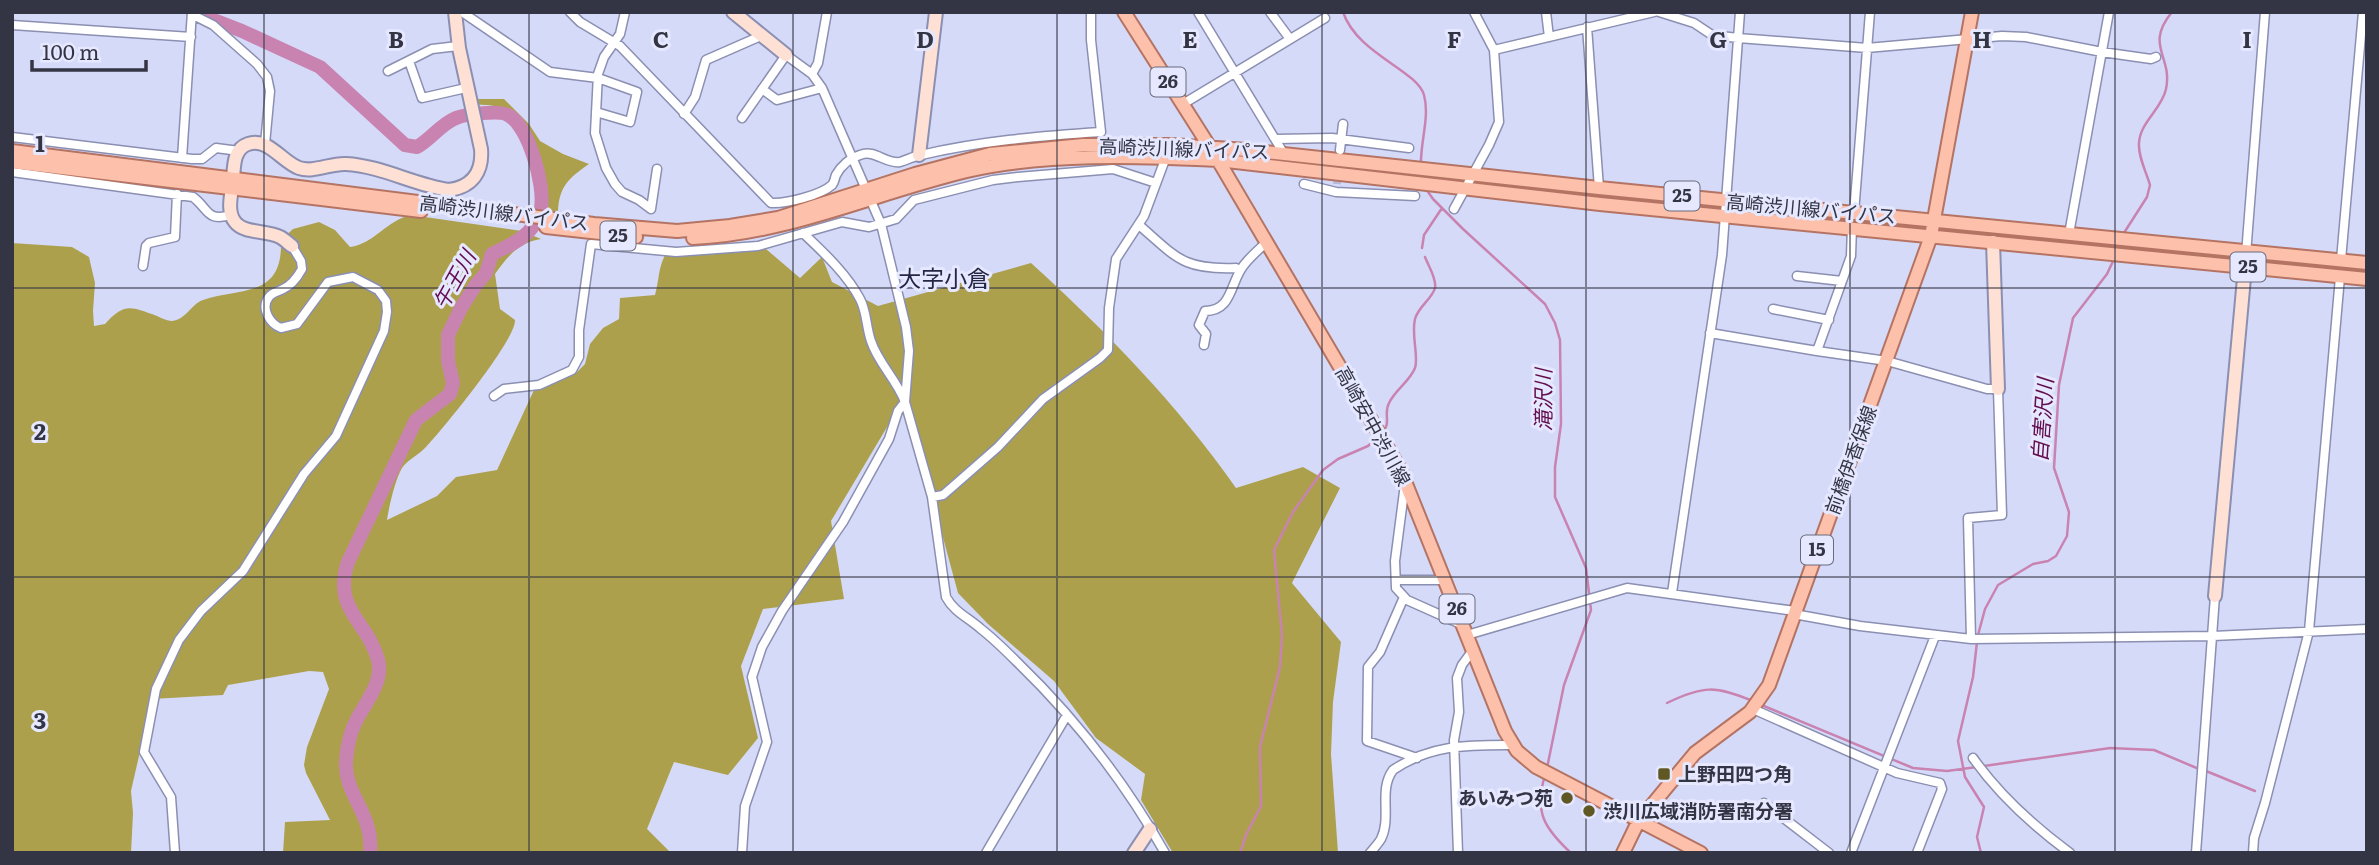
<svg xmlns="http://www.w3.org/2000/svg" width="2379" height="865" viewBox="0 0 2379 865" font-family="Literata,'Noto Sans JP',serif">
  <style>
    .forest { fill: #ada04d }
    .lines { fill: none; stroke-linecap: round; stroke-linejoin: round }
    .stream { stroke: #c983b1; stroke-width: 2.5 }
    .river { stroke: #c983b1; stroke-width: 14 }
    .street-tunnel { stroke: #b6b9d5; stroke-width: 8; stroke-dasharray: 8 4; stroke-linecap: butt }
    .street-casing { stroke: #8b8fb2; stroke-width: 11 }
    .secondary-casing { stroke: #8b8fb2; stroke-width: 16 }
    .primary-casing { stroke: #b57463; stroke-width: 16 }
    .street { stroke: #fff; stroke-width: 8 }
    .secondary { stroke: #fee0d5; stroke-width: 12 }
    .primary { stroke: #fcc0ab; stroke-width: 12 }
    .grid { fill: none; stroke: #343544; stroke-width: 2; stroke-opacity: 0.55 }
    .poi-dot { fill: #605824; stroke: #e5e8ff; stroke-width: 2.5 }
    .labels { text-anchor: middle; stroke-width: 6; stroke-linejoin: round; paint-order: stroke }
    .shield { fill: #e5e8ff; stroke: #696b7c; stroke-width: 2 }
    .shield-label { font-size: 18px; font-weight: bold; fill: #343544 }
    .street-label { font-size: 19px; fill: #343544; stroke: #e5e8ff }
    .poi-label { font-size: 19px; font-weight: bold; fill: #343544; stroke: #e5e8ff; text-anchor: start }
    .water-label { font-size: 21px; font-style: italic; fill: #630e4e; stroke: #e5e8ff }
    .quarter-label { font-size: 23px; fill: #252643; stroke: #e5e8ff }
    .grid-label { font-size: 23px; text-anchor: middle; font-weight: bold; fill: #343544; stroke: #e5e8ff; stroke-width: 6; stroke-linejoin: round; paint-order: stroke }
  </style>
  <rect width="100%" height="100%" fill="#d6daf9"/>
  <path class="forest" d="M473,99H504L529,124L540,141L563,154L589,164C569,178 559,186 558,212L543,210C542,167 531,99 475,105Z
    M411,215L522,231L541,239C519,242 507,257 495,274L500,309L515,320C516,340 443,429 426,447C419,455 407,460 402,468C395,480 389,507 387,520L437,496L456,477L497,470L534,390L576,373L585,364L590,344L603,328L619,319L620,298L655,295C659,281 658,269 665,255H704L766,249L800,278L822,257L832,282L878,306L1031,263C1106,331 1178,405 1236,488L1303,467L1340,488L1292,583L1341,642L1333,702L1331,754L1338,853H1173L1141,800L1145,774L1096,738L1054,681L988,624L958,593L905,397L831,521L844,599L763,609L741,666L758,738L728,775L674,762L647,829L671,853H283L285,822L330,820L306,773L304,765L307,747L329,689L323,672L309,671L228,685L223,695L152,699L131,791L133,813L131,853H12V243L72,247L89,257L95,283L93,311L94,326L105,324C125,302 131,307 157,316C161,318 168,321 172,321C187,319 191,304 203,300C243,287 283,298 281,240L293,229L319,222L335,230L350,247C374,244 387,220 411,215Z"/>
  <g class="lines">
    <path class="stream" d="M1343,12C1357,54 1417,70 1424,95C1430,117 1420,143 1421,165
      M1426,189L1433,199L1463,229L1545,304L1555,323L1560,340L1561,424L1555,467V497L1586,568L1591,610L1564,685L1547,768
      M2122,236L2147,197L2150,185C2146,171 2138,157 2139,143C2140,122 2162,109 2166,89C2173,56 2144,46 2172,12
      M1422,248L1424,235L1442,208
      M1382,433C1392,423 1383,414 1389,403C1395,390 1410,381 1415,368C1419,357 1411,335 1415,319C1418,307 1432,299 1435,288C1437,279 1428,265 1425,257
      M1978,635L1985,609L1998,585L2033,564L2048,561L2056,556L2067,536L2069,512L2054,468L2059,385L2073,318L2107,274L2114,259
      M1977,642L1973,677L1958,741L1965,777L1984,807L1977,837L1981,853
      M1667,703C1704,685 1715,686 1753,701
      M1759,704L1913,768L1947,771L1977,767
      M1984,766L2110,748L2154,750L2199,769
      M2206,771L2255,791
      M1545,775C1534,812 1544,828 1571,853
      M1240,853L1246,835L1261,806L1260,747L1280,667L1282,635L1274,550L1293,512L1323,470L1338,459L1368,446L1377,438"/>
    <path class="river" d="M193,12L242,31L320,67L405,145L417,147C431,139 441,124 456,118C465,114 500,110 508,115C529,126 545,186 541,208C541,213 537,219 535,223C526,239 508,246 492,254L486,273L475,286L461,308L448,335V361L453,383L450,394L416,420L348,562C332,610 368,621 378,660C384,681 366,702 357,719C350,732 347,747 346,761C344,796 374,813 370,853"/>
    <path class="street-tunnel" d="M1337,184L1339,155"/>
    <defs>
      <path id="street" d="M462,12L550,72L598,78L637,92L630,122L596,112
        M570,12L580,22L620,46L771,203C786,204 821,195 832,185C835,181 834,180 836,175C841,166 850,158 860,155C875,149 885,164 900,162C907,160 914,156 921,155C980,141 1041,136 1101,132L1091,40V12
        M625,12L620,34L604,57L598,74L595,133L606,168L615,184L622,192L639,200L651,209L657,169
        M1198,12L1284,154
        M1270,12L1290,39
        M1546,12L1549,37
        M1659,12L1694,23L1712,35L1738,38L1867,48L2002,36L2026,37L2102,52L2151,59L2156,57
        M193,15L213,25L257,64L267,77L270,91L265,144
        M12,25L191,37
        M1587,27L1599,188
        M1494,50L1654,12
        M409,61L422,98L466,88
        M388,71L432,49L458,46
        M812,74L818,63L827,12
        M762,89L777,100L822,88
        M1183,104L1325,18
        M684,114L695,97L706,60L763,35
        M742,118L786,55L812,74L822,88L881,224L906,327L909,351L905,402L932,497L946,597C954,612 969,618 981,629C994,639 1006,651 1017,662C1074,717 1126,784 1165,853
        M12,137L192,159H202L216,148L239,151
        M1276,139L1332,138L1409,148
        M1340,150L1343,124
        M182,158L192,12
        M12,172L193,197C209,209 206,222 231,215
        M1304,184L1336,192L1415,196
        M1454,209L1489,145L1499,122L1494,50L1474,12
        M1854,213L1870,12
        M1139,225C1177,258 1183,270 1236,268L1240,271
        M2069,234L2109,12
        M2341,260L2363,12
        M143,266L146,246L149,243L175,237L177,194
        M2245,267L2265,12
        M1797,276L1842,281
        M1773,309L1829,320
        M1710,333L1817,351L1851,256L1852,227
        M1204,345L1206,334L1199,325L1205,311C1230,311 1230,288 1240,271C1245,261 1258,250 1267,242
        M1817,351L1887,361L1987,389H1998L2002,515L1968,518L1971,639
        M494,396L504,389L539,385L572,370L579,357V330L591,244L676,252L758,246L842,222L869,227L896,219L914,200L993,180L1018,177L1113,169L1156,183
        M1405,484L1395,561L1396,588L1407,600L1463,625
        M932,497L943,495L950,489L998,447L1043,399L1100,358L1108,350L1109,308L1116,259L1144,216L1166,157
        M1396,580H1445
        M1672,593L1722,255L1740,12
        M1404,597L1380,652L1368,667L1367,741L1417,758
        M1794,614L1860,626L1971,639L2213,636L2367,629
        M1467,635L1627,588L1795,611
        M1753,709L1897,773L1940,783L1942,789L1917,853
        M1973,758C2000,796 2032,825 2070,853
        M1764,803L1829,853
        M175,853L171,797L144,752L156,689L179,640L201,611L243,571L304,474L336,436L384,331L387,312L386,301L378,290L353,277L328,282L297,324L281,328C270,324 260,308 269,297C272,292 278,292 283,289C292,285 297,278 302,269L301,261L292,246
        M742,853L745,806L767,742L752,677L762,647L782,611L843,522L889,439L898,411L905,402C897,380 878,363 871,341C866,327 867,312 860,299C847,274 823,252 803,233
        M986,853L1067,715
        M1370,853C1374,848 1378,844 1381,839C1392,817 1378,790 1393,770C1431,744 1469,745 1513,745
        M1458,853L1454,740L1459,712L1457,678L1462,665L1473,650
        M1851,853L1935,636
        M2196,853L2215,596
        M2253,853L2254,838L2265,803L2309,631L2340,277"/>
      <path id="secondary" d="M733,12L786,55
        M919,155L936,12
        M1993,242L1998,389
        M292,246C288,243 284,239 280,237C267,230 244,234 235,222C226,211 232,193 233,180C234,167 233,149 248,144C268,137 282,162 299,168C314,173 330,163 346,164C382,166 414,185 449,190C472,187 483,172 481,149L459,48L455,12
        M2215,596L2245,267
        M1134,853L1150,829"/>
      <path id="primary" d="M1124,12L1218,160L1400,469L1505,731L1517,751L1536,767L1701,853
        M12,151L594,224L677,231L730,226L778,218L915,174L990,154L1083,145H1171L1247,150L1599,188L2367,263
        M12,162L421,211
        M546,227L636,237
        M693,238C788,234 875,193 967,171C1046,153 1137,156 1218,160L1600,204L2367,279
        M1623,853L1638,822L1695,753L1750,712L1769,685L1931,236L1972,12"/>
    </defs>
    <use href="#street" class="street-casing"/>
    <use href="#secondary" class="secondary-casing"/>
    <use href="#primary" class="primary-casing"/>
    <use href="#street" class="street"/>
    <use href="#secondary" class="secondary"/>
    <use href="#primary" class="primary"/>
  </g>
  <path class="grid" d="M264,12V853M529,12V853M793,12V853M1057,12V853M1322,12V853M1586,12V853M1850,12V853M2115,12V853M12,288H2367M12,577H2367"/>
  <g class="poi-dot">
    <rect x="1657" y="767" width="14" height="14" rx="3.5"/>
    <circle cx="1567" cy="798" r="7"/>
    <circle cx="1589" cy="811" r="7"/>
  </g>
  <g class="labels">
    <g class="shield">
      <rect x="1150.5" y="67.5" width="35" height="29" rx="5"/>
      <rect x="1664.5" y="181.5" width="35" height="29" rx="5"/>
      <rect x="600.5" y="221.5" width="35" height="29" rx="5"/>
      <rect x="2230.5" y="252.5" width="35" height="29" rx="5"/>
      <rect x="1801" y="535.5" width="32" height="29" rx="5"/>
      <rect x="1439.5" y="594.5" width="35" height="29" rx="5"/>
    </g>
    <g class="shield-label">
      <text x="1168" y="88">26</text>
      <text x="1682" y="202">25</text>
      <text x="618" y="242">25</text>
      <text x="2248" y="273">25</text>
      <text x="1817" y="556">15</text>
      <text x="1457" y="615">26</text>
    </g>
    <g class="street-label">
      <text transform="translate(1184 149) rotate(2)" y="7">高崎渋川線バイパス</text>
      <text transform="translate(1811 209) rotate(5)" y="7">高崎渋川線バイパス</text>
      <text transform="translate(504 213) rotate(7)" y="7">高崎渋川線バイパス</text>
      <text transform="translate(1373 426) rotate(61)" y="7">高崎安中渋川線</text>
      <text transform="translate(1851 460) rotate(-70)" y="7">前橋伊香保線</text>
    </g>
    <g class="poi-label">
      <text x="1678" y="781">上野田四つ角</text>
      <text x="1553" y="805" text-anchor="end">あいみつ苑</text>
      <text x="1603" y="818">渋川広域消防署南分署</text>
    </g>
    <g class="water-label">
      <text transform="translate(455 280) rotate(-61)" y="7">午王川</text>
      <text transform="translate(1544 400) rotate(-90)" y="7">滝沢川</text>
      <text transform="translate(2043 420) rotate(-86)" y="7">自害沢川</text>
    </g>
    <g class="quarter-label">
      <text x="944" y="287">大字小倉</text>
    </g>
  </g>
  <g class="grid-label">
    <text x="396" y="48">B</text>
    <text x="661" y="48">C</text>
    <text x="925" y="48">D</text>
    <text x="1190" y="48">E</text>
    <text x="1454" y="48">F</text>
    <text x="1718" y="48">G</text>
    <text x="1982" y="48">H</text>
    <text x="2247" y="48">I</text>
    <text x="40" y="152">1</text>
    <text x="40" y="440">2</text>
    <text x="40" y="729">3</text>
  </g>
  <rect width="2379" height="865" fill="none" stroke="#343544" stroke-width="28"/>
  <path d="M32 60v10h114v-10" fill="none" stroke="#343544" stroke-width="3.5"/>
  <text x="42" y="60" font-size="21" fill="#343544" stroke="#e5e8ff" stroke-width="5" paint-order="stroke">100 m</text>
</svg>
